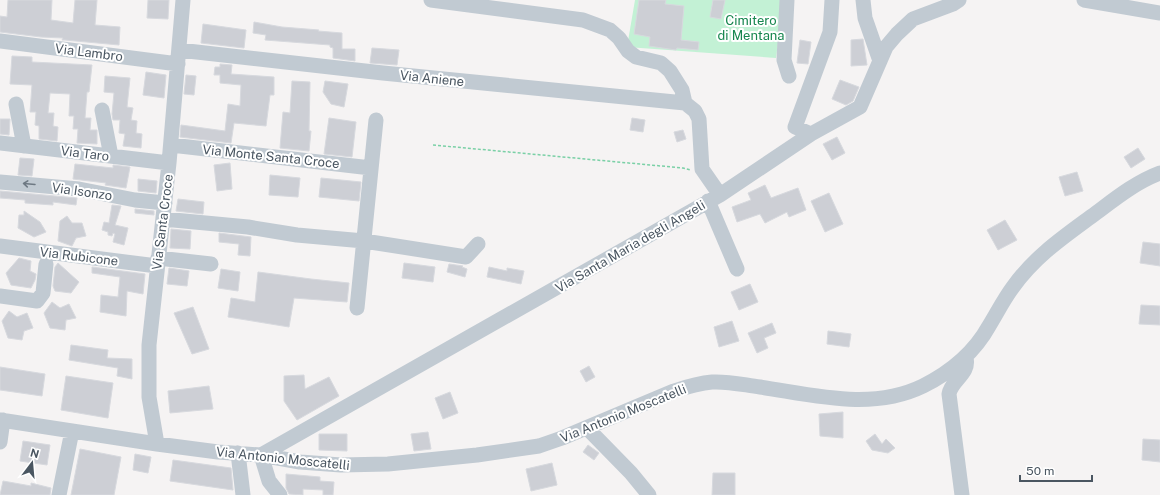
<svg xmlns="http://www.w3.org/2000/svg" width="1160" height="495" viewBox="0 0 1160 495" font-family="'Public Sans',sans-serif">
  <style>
    .green { fill: #c3f1d5 }
    .building { fill: #cdcfd5; stroke: #d7d9de }
    .lines { fill: none; stroke-linecap: round; stroke-linejoin: round }
    .path { stroke: #7ad0a6; stroke-width: 1.5; stroke-dasharray: 3 2; stroke-linecap: butt }
    .minor { stroke: #c1cad2; stroke-width: 15 }
    .oneway { stroke: #6e7983 }
    .labels { text-anchor: middle; stroke-width: 4; stroke-linejoin: round; paint-order: stroke }
    .park-label { font-size: 13px; fill: #17864f; stroke: #fff }
    .street-label { font-size: 13px; fill: #4a5661; stroke: #fff }
  </style>
  <rect width="100%" height="100%" fill="#f5f3f3"/>
  <path class="green" d="M635,0H784L776,58L627,47Z"/>
  <path class="building" d="M8,0H52L51,20L73,23L75,0H97L95,25L120,27L119,45L65,40H62L63,38L41,37L0,32V16L7,17Z
    M148,0H169L168,19L147,18Z
    M639,0H666L665,4L684,6L681,40L699,42L698,50L677,48L676,50L649,46L650,37L634,34Z
    M713,0H725L721,19L710,17Z
    M254,22L282,27L319,30L318,31L342,33V49H355V61L333,58V48L330,47V45L265,40L266,35L253,33Z
    M203,24L246,30L244,48L201,43Z
    M863,39L867,65L851,66V40Z
    M800,40L811,42L808,64L797,63Z
    M372,48L399,50L397,65L370,63Z
    M12,56L32,57V62L92,65L89,92H87L85,118H91L90,130H97V144L77,143L78,129H73L74,116H69L70,94L50,93L48,113H54L53,126L58,127L57,141L39,139V126L35,125L36,112H30L32,85L10,84Z
    M220,64L232,65L231,74L274,77V95H270L266,126L234,123L231,143L180,137L181,125L225,131L228,104L240,106L241,85L220,83V75H214L215,67H220Z
    M146,72L166,75L164,98L143,95Z
    M186,75L196,76L194,95L184,94Z
    M105,76L130,78L127,107L133,108L131,120L137,121L136,133L142,134L141,148L123,146L125,134L119,133L120,120H113L112,114L114,93L104,92Z
    M840,80L859,87L853,101L846,105L832,99Z
    M292,81L310,82L309,131H311L309,151L280,148L283,112L290,113Z
    M325,81L348,84L344,107L331,104L323,92Z
    M329,118L356,122L352,157L324,154Z
    M632,118L645,120L643,132L630,130Z
    M0,119H10L9,135L0,134Z
    M683,130L686,139L677,142L674,132Z
    M837,137L845,153L832,160L823,144Z
    M1138,148L1145,159L1131,168L1124,157Z
    M20,158L34,159L32,176L18,175Z
    M230,163L232,189L217,191L214,165Z
    M75,164L113,168V165L130,167L126,188L105,185L106,183L73,179Z
    M1077,172L1083,191L1065,196L1059,177Z
    M270,175L300,178L298,197L269,195Z
    M321,178L361,182L359,201L319,197Z
    M138,179L157,181L156,193L138,191Z
    M765,185L771,198L798,188L806,210L789,217L787,212L765,223L760,214L737,222L732,207L751,200L748,193Z
    M0,191L77,198L76,205L53,202V205L25,203V200L0,198Z
    M829,193L843,224L825,232L811,201Z
    M178,199L204,202L203,214L176,211Z
    M112,205L121,206L115,225L128,228L124,245L113,242L115,234L113,233L112,236L108,235V232L102,230L104,222L109,223Z
    M135,209L154,211V215L135,213Z
    M24,211L40,222L46,232L34,237L18,228L19,215H24Z
    M67,216L72,223H82L86,236L76,238L72,246L58,241L60,221Z
    M1005,220L1017,240L998,250L987,230Z
    M171,229L191,231L190,249L170,248Z
    M219,233L251,237L250,256L238,255L239,244L219,242Z
    M1143,242L1160,244V266L1140,263Z
    M19,258L31,261L30,271L36,274L35,280L31,288L11,285L6,273Z
    M58,263L79,282L71,293L55,291L53,286L55,267Z
    M404,263L435,267L433,282L402,278Z
    M449,264L463,266L462,267L467,269L465,277L447,272Z
    M92,267L145,274L143,294L127,291L126,316L100,312L101,295L118,297L120,277L92,273Z
    M489,267L507,271V268L524,271L521,284L487,277Z
    M169,268L189,271L187,286L167,284Z
    M221,269L240,272L238,291L218,288Z
    M258,272L311,279L349,283L347,302L294,298L289,327L228,317L231,298L255,302Z
    M750,284L758,302L739,310L731,292Z
    M52,302L60,308L69,304L76,318L66,320L65,330L50,328L44,313Z
    M1141,305L1160,306V325L1139,324Z
    M193,307L209,349L192,354L174,313Z
    M9,311L17,317L27,313L33,328L24,331L22,340L8,338L2,321Z
    M732,321L739,341L719,347L714,327Z
    M772,323L776,333L764,338L768,348L757,353L748,333Z
    M828,331L851,334L849,347L827,344Z
    M71,345L108,350L107,358L132,359V379L117,376L118,368L69,360Z
    M589,366L595,377L586,382L580,371Z
    M0,367L45,374L42,396L0,390Z
    M304,375L305,389L329,377L339,396L297,420L284,401V376Z
    M66,376L113,383L108,418L61,410Z
    M209,386L213,409L170,413L168,391Z
    M450,392L458,413L443,419L435,398Z
    M843,412V438L820,436L819,414Z
    M428,432L431,449L414,451L411,434Z
    M319,434H347V451L319,450Z
    M875,434L882,444L886,439L895,448L888,453L872,450L866,441Z
    M1143,439L1160,440V462L1142,460Z
    M23,441L50,445L47,465L20,461Z
    M588,445L599,453L594,460L583,452Z
    M80,449L121,457L114,495H71Z
    M135,454L151,457L148,473L133,470Z
    M173,460L231,468L233,490L170,481Z
    M552,463L557,485L531,491L526,469Z
    M713,473H735V495H712Z
    M286,474L320,477V481L334,482L333,495H323V490L303,489V495L289,494L286,488Z
    M3,481L31,486V483L51,488L50,495H0Z"/>
  <g class="lines">
    <path class="path" d="M433,145L683,168L691,170"/>
    <path class="minor" d="M431,0L583,20L610,30L619,38L628,51L636,57L661,63L670,71L682,90L685,103
      M787,0L784,60L789,76
      M863,0L865,18L880,61
      M1084,0L1160,13
      M0,41L178,64
      M179,50L383,73L685,103L695,111L699,119L702,169L720,195
      M16,104L24,146
      M102,110L111,156
      M811,134L795,127L830,32L832,0
      M0,143L169,163
      M171,145L371,168
      M0,182L79,189L135,200L165,203
      M708,201L737,269
      M163,219L248,227L297,235L364,241L466,257L478,244
      M0,246L157,266
      M158,258L211,264
      M0,296L37,301L43,293L46,264
      M357,308L376,120
      M0,420L157,444L218,452L261,455L300,462L341,465L388,464L477,455L539,446L562,438L674,391C686,387 699,383 712,382C728,381 744,385 760,387C814,395 872,411 923,386C951,372 974,353 989,326C997,313 1004,299 1013,287C1036,255 1065,236 1096,213C1116,198 1136,182 1160,173
      M587,428L631,473L649,495
      M0,442L3,420
      M157,444L149,397V345L169,163L183,0
      M238,453L243,495
      M261,455L720,195L811,134L860,107L886,47L897,34L913,19L953,4L959,0
      M261,455L269,481L280,495
      M59,495L72,431
      M962,495L949,394C951,380 970,374 966,358"/>
  </g>
  <defs><path id="oneway-shaft" d="M-6 0H5M1.5-3L5.5 0L1.5 3" fill="none" stroke-width="1.6" stroke-linecap="round" stroke-linejoin="round"/></defs>
  <use class="oneway" href="#oneway-shaft" transform="translate(29 184) rotate(-175)"/>
  <g class="labels">
    <g class="park-label">
      <text x="751" y="25">Cimitero<tspan x="751" dy="15">di Mentana</tspan></text>
    </g>
    <g class="street-label">
      <text transform="translate(89 52) rotate(7)" y="5">Via Lambro</text>
      <text transform="translate(432 78) rotate(6)" y="5">Via Aniene</text>
      <text transform="translate(85 153) rotate(7)" y="5">Via Taro</text>
      <text transform="translate(271 156) rotate(6)" y="5">Via Monte Santa Croce</text>
      <text transform="translate(82 191) rotate(8)" y="5">Via Isonzo</text>
      <text transform="translate(162 222) rotate(-83)" y="5">Via Santa Croce</text>
      <text transform="translate(630 246) rotate(-30)" y="5">Via Santa Maria degli Angeli</text>
      <text transform="translate(79 256) rotate(7)" y="5">Via Rubicone</text>
      <text transform="translate(623 413) rotate(-22)" y="5">Via Antonio Moscatelli</text>
      <text transform="translate(283 458) rotate(6)" y="5">Via Antonio Moscatelli</text>
    </g>
  </g>
  <g transform="translate(32 463) rotate(16)" stroke="#ffffff" stroke-width="3" paint-order="stroke">
  <path d="M0-3L7 15L0 10L-7 15Z" fill="#4a5661"/>
  <text y="-6" font-size="11" font-weight="bold" text-anchor="middle" fill="#4a5661">N</text>
  </g>
  <path d="M1020 475v6h72v-6" fill="none" stroke="#4a5661" stroke-width="2"/>
  <text x="1026" y="475" font-size="12" fill="#4a5661" stroke="#ffffff" stroke-width="3" paint-order="stroke">50 m</text>
</svg>
